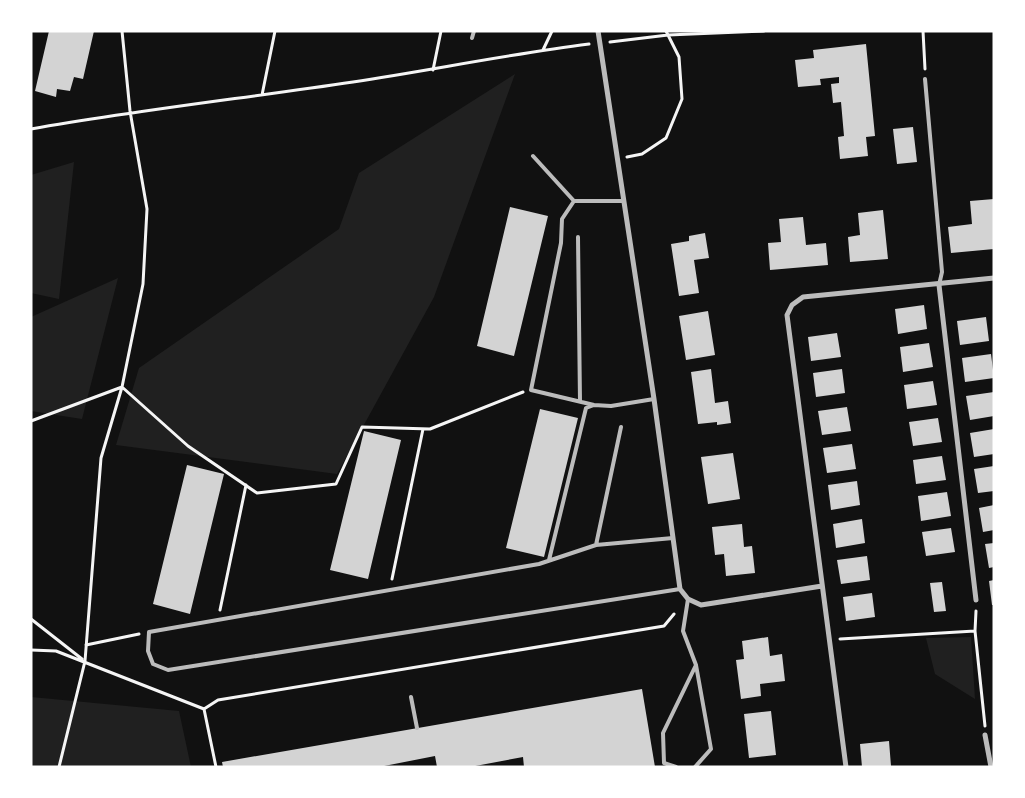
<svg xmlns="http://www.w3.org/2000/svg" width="1025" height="798" viewBox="0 0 1025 798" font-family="'DejaVu Sans',sans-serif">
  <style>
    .green { fill: #202020 }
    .building { fill: #d3d3d3 }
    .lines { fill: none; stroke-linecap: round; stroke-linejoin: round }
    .path { stroke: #f5f5f5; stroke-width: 3 }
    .service { stroke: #bcbcbc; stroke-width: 4 }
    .minor { stroke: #bcbcbc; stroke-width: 5 }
  </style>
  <rect width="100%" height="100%" fill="#111"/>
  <path class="green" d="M515,74L434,297L337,474L116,445L139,368L339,229L359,173Z
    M74,162L59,299L31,293V175Z
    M118,278L82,419L31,411V317Z
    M971,637L975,699L935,674L926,638Z
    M31,697L179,711L191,767H31Z"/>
  <path class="building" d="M49,31H94L83,79L74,77L70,91L57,89L56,97L35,91Z
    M866,44L875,136L866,137L868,156L840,159L838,137L844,136L841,102L833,103L831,84L839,83V77L820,79L821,85L798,87L795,60L814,58L813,50Z
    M913,127L917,162L897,164L893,129Z
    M994,199V249L951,253L948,227L972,224L970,201Z
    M510,207L548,216L514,356L477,346Z
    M883,210L888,259L850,262L848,237L860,235L858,213Z
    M803,217L806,245L826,243L828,265L770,270L768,243L781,242L779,219Z
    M705,233L709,258L694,260L699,293L679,296L671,244L689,241V236Z
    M924,305L927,329L898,334L895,309Z
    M708,311L715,355L686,360L679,316Z
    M986,317L989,341L960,345L957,321Z
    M837,333L841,357L811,361L808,337Z
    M929,343L933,367L903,372L900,347Z
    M991,354L994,378L965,382L962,358Z
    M711,369L715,403L728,401L731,423L717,425V422L698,424L691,372Z
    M842,369L845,393L816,397L813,373Z
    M933,381L937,405L907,409L904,385Z
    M994,392V416L970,420L966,396Z
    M847,407L851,431L822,435L818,411Z
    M540,409L578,418L544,557L506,548Z
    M938,418L942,442L913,446L909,422Z
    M994,429V454L974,457L970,433Z
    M364,431L401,440L368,579L330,570Z
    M852,444L856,469L827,473L823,448Z
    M733,453L740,499L708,504L701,457Z
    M942,456L946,480L916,484L913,460Z
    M187,465L224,474L190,614L153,604Z
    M994,466V491L978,493L974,469Z
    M857,481L860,505L831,510L828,485Z
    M947,492L951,516L921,521L918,496Z
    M994,505V530L983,532L979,508Z
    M862,519L865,543L836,548L833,524Z
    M742,524L744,547L752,546L755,573L726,576L724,554L715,555L712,527Z
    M951,528L955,552L926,556L922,532Z
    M994,543V567L989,568L985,544Z
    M867,556L870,580L841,584L837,560Z
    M994,580V605H992L989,581Z
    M942,582L946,611L934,612L930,583Z
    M872,593L875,617L846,621L843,597Z
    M768,637L770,656L782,654L785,681L760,684L761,696L741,699L736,660L744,659L742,641Z
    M642,689L655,767H524L523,757L470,767H437L435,756L379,767H223L222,762Z
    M771,711L776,755L749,758L744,714Z
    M889,741L891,766L862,767L860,744Z"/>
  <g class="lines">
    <path class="path" d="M923,31L925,69
      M610,42L668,35L764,31
      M543,50L552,31
      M433,70L441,31
      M262,95L275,31
      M31,129C138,110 246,98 353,82C432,70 510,54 589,44
      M627,157L642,154L666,138L682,99L679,57L666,31
      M31,421L122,387L188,446L257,493L336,484L362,427L430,429L523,392
      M392,579L423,429
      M220,610L246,485
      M976,611L975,631L985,726
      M31,619L82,659
      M840,639L975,631
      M86,645L139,634
      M31,650L56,651L204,709
      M204,709L218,700L664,626L674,614
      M204,709L216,767
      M59,767L85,661L101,458L122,387L143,284L147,209L130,111L122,31"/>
    <path class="service" d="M472,38L474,31
      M925,79L942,272L939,285
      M533,156L574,201
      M623,201H574L562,219L561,243L531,390L594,405L611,406L654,399
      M578,237L580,401
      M673,538L596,545L539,564L149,632L148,651L153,664L168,670L680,589
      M596,545L621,427
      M549,560L586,408L594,405
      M688,599L683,631L696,665L711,749L695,767
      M411,697L417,728
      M676,767L664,763L663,733L696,665"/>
    <path class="minor" d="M598,31L654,399L680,589L688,599L701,605L822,586
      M939,285L976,600
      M985,735L991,767
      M846,767L787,315L792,305L803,297L994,278"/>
  </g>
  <rect width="1025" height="798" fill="none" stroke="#ffffff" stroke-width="65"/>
</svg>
